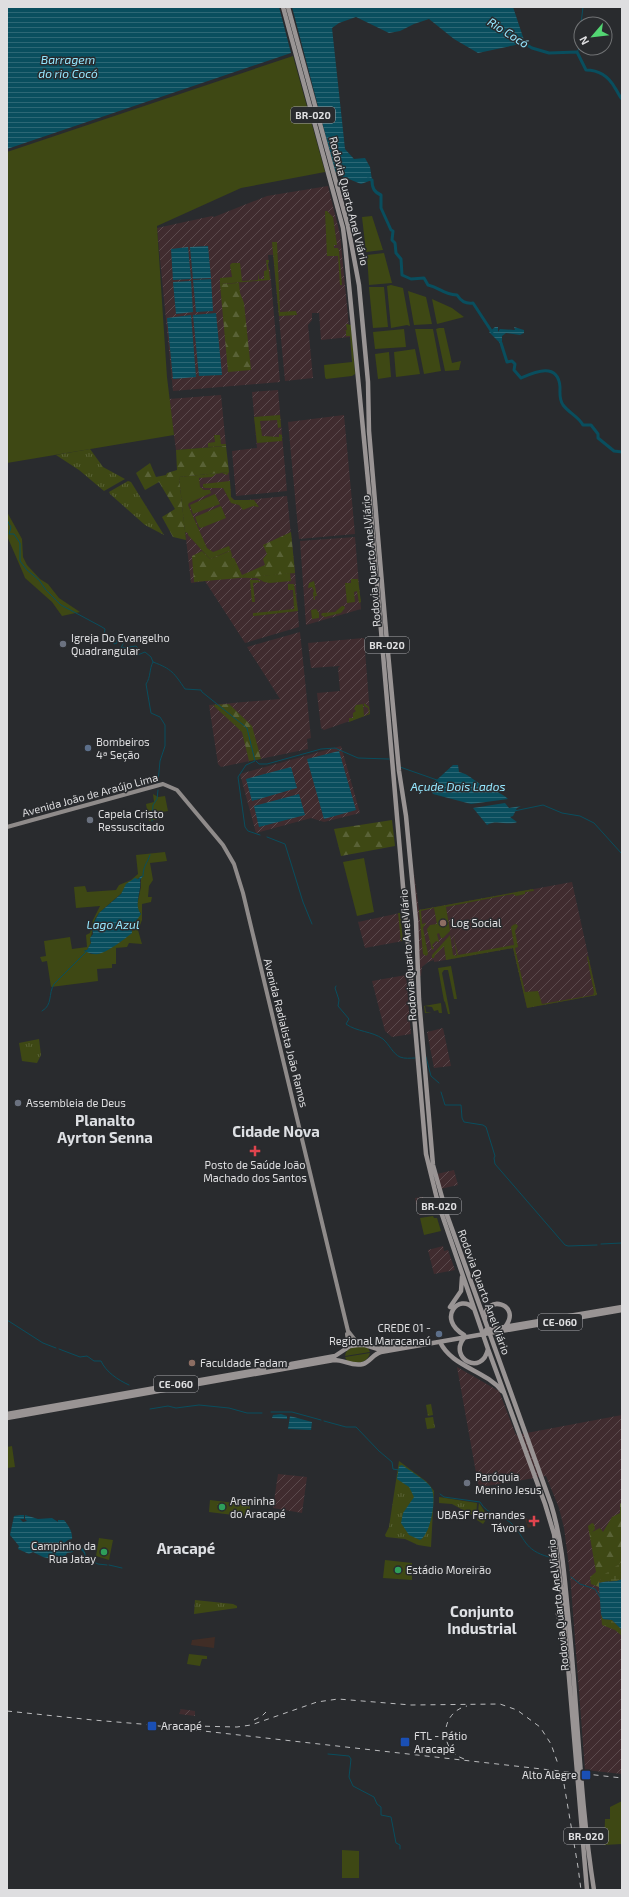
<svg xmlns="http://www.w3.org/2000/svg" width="629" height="1897" viewBox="0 0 629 1897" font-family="'Exo 2',sans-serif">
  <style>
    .industrial { fill: url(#industrial-furrows) }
    .medical { fill: #402d26 }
    .grass { fill: #3e4814; fill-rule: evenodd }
    .forest { fill: url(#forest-firs) }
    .wetland { fill: url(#wetland-marsh) }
    .park { fill: url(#park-tufts) }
    .water { fill: url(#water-rules) }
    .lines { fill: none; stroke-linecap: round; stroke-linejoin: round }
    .stream { stroke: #094e5e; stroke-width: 1 }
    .river { stroke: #094e5e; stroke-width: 3 }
    .primary { stroke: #8f8b8a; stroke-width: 4 }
    .trunk { stroke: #999494; stroke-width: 4.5 }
    .rail { stroke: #bbbcbe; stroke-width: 1; stroke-dasharray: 5 5; stroke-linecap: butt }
    .worship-dot { fill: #6b7280; stroke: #292b2e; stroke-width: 1.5 }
    .service-dot { fill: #5c6f8a; stroke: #292b2e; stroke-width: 1.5 }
    .education-dot { fill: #8d6e63; stroke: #292b2e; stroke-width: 1.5 }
    .health-dot { fill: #e0444e; stroke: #292b2e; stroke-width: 1.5 }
    .leisure-dot { fill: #2e9e5b; stroke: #292b2e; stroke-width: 1.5 }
    .transit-dot { fill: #1a4fb4; stroke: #292b2e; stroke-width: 1.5 }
    .labels { text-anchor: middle; stroke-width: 3; stroke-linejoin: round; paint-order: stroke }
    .shield { fill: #292b2e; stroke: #a8a8ab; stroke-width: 1 }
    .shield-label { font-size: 10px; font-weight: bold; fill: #dedee0 }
    .street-label { font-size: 11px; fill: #dedee0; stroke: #292b2e }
    .poi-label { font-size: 11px; fill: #dedee0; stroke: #292b2e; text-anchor: start }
    .water-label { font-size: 12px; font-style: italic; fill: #94e5fd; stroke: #292b2e }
    .district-label { font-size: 15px; font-weight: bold; fill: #dee0e4; stroke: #292b2e }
  </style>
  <defs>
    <pattern id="industrial-furrows" width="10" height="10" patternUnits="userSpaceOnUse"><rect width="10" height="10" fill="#402c2f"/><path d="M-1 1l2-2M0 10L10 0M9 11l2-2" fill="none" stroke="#5b4a4d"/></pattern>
    <pattern id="forest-firs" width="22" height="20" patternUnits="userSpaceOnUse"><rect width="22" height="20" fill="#3e4814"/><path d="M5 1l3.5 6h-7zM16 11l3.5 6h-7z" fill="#596236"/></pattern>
    <pattern id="wetland-marsh" width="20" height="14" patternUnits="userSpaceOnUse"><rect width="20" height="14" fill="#3e4814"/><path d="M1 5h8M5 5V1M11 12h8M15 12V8" fill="none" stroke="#596236"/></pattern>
    <pattern id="park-tufts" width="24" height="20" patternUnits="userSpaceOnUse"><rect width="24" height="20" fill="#3e4814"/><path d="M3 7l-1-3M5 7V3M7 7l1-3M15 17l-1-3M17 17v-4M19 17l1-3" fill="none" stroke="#596236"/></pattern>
    <pattern id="water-rules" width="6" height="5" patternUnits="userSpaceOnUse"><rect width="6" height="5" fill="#094e5e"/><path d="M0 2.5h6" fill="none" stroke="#2c6775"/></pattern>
  </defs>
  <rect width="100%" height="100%" fill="#292b2e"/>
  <path class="industrial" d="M328,186L340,234L350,337L321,340L319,313H312V320L308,325L313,378L285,381L273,255H268L269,264H268L270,270L280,382L173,391L157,228L212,216L214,217L215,225L214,217L267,196Z
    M278,390L287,491L236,496L232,451L257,448L252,392Z
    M221,395L226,446L176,450L169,399Z
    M344,415L355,534L299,539L288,422Z
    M229,472L231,497L236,501L287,496L295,573L299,627L245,643L205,581L191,583L179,477Z
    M355,537L361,609L306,625L300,541Z
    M300,632L311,738L307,739L308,749L221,767L218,764L209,705L280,699L247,647Z
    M364,638L370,714L324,730L321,728L317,693L340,691L338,668L340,666L311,668L308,643Z
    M341,746L360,813L324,822L311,818L256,833L240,774Z
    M413,867L419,910L572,882L597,995L527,1008L513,948L434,962V960L428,962L422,967L421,976H419Z
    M400,913L403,941L365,948L358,922Z
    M406,975L411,1034L392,1037L385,1031L372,981Z
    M443,1028L451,1066L434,1068L427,1032Z
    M454,1170L458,1185L440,1189L437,1174Z
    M423,1197L428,1214L419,1215L415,1198Z
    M443,1246L444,1251L448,1250L455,1270L434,1274L428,1250Z
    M457,1367L499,1391L516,1435L622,1415V1774L585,1770L570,1574L564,1528L559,1508L546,1476L481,1487L478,1484Z
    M278,1474L307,1477L302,1513L273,1508Z
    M181,1709L195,1711V1716L179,1714Z"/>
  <path class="medical" d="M250 1151a5 5 0 1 1 10 0a5 5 0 1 1-10 0Z
    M534,1516L536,1523L533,1524L534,1526L528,1528L525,1519L528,1518L530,1525L532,1524L530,1517Z
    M215,1637L214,1648L191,1645L192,1640Z"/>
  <path class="grass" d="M293,56L325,172L241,188L157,226L167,377L174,435L7,463V152Z
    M325,211H327L333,217L337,245H334V248H338L339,251L342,285H340L338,256H327Z
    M372,216L383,250L366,252L362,217Z
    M272,242H277L280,312L296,311L297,315L279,316Z
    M384,253L392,283L369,285L367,255Z
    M266,260H269L268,264L270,280L220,284V278L232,277L230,265L232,263H240L242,281L258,280V273L259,279H264V271L267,270Z
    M391,285L403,288L410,326L407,325L391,328L387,286Z
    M372,287H384L388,327L373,328L369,287Z
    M408,291L426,297L432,324L414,325Z
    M432,299L452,308L464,317L437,324Z
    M346,324L351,325L355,374L352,376L326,379L325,377L324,365L352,362L350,336H346V331H344L347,330Z
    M439,328H444L452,363L461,361L459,370L445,371L436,329Z
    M404,329L406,347L375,349L373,332Z
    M415,329H433L441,371L424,374Z
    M415,349L420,374L396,377L394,352Z
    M389,352L391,377L378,379L375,354Z
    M280,415L281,427L278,428L277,420L260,421L262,436L279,437V434L282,435V441L257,443L254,417Z
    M214,435H220L221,444H226V446L208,447V443L215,442Z
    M229,472L227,475L222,473L216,474L212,477L199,478L200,487L204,490H210L211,493L189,503L188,505L207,548L213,552L229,546L233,558L229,551L210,559L188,535V533L185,532L179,477Z
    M230,481L231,497L234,500H254L259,507L253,506L243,510L239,505L231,503L223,488H205L203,487V484Z
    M215,494L220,504L193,514L190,505Z
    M221,506L226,518L201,528L199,527L195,517Z
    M7,512L22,539L23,557L27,565L40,579L48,584L59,598L80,612L62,616L52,602L25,578L23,573L7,536Z
    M290,573L291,581L270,583L264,582L257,578H239Z
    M351,579H358L361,602L359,603L357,591L354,592L355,602L347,603L345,583H351Z
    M250,580H258L261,582L253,583L255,602H252Z
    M314,581L317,596H315V600H314L313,593L314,591L312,587L308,588L309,583Z
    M288,584H294L298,611L253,616V613L294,609L293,590H288Z
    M342,606H344L345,608L341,613L325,617L321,615L322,613L335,612Z
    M316,609L319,613V618L312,619L311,610Z
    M364,703L369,707L370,714L349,722V718H353V713L356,711L354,709L356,705L363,704L364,716L369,713L368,708L364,706Z
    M153,794L158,797L165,796L168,811L157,813L158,819L149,821L146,804L154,802Z
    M165,852L167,861L150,863L153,880L149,886L148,897H152L151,902L142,904V920L138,930L142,944L129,943L127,947L116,948V964H112V968L97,969L98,981L51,987L47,961L42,962L40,957L46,956L44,941L70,937L72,949L87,947L86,935L90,933L93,920L100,906L76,908L74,887L85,886L87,892L116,890L119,885L131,880L138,874L136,855ZM141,876V887L137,905V910L141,913L120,942L98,954H91L84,950H87L91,943L90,941L95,919L99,913Z
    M364,858L374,912L357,916L343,862Z
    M533,889L534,891L525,892V894L516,896L513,894L446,907L450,931L443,938H441L439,933L437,934L439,942L436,941L432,945L434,948L432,950L427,929L430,925L437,924L434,908L421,911L422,924L426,923L423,928L428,954L426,956L423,954L419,910Z
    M398,913H400L403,941H401Z
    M516,924L518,926L515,931L518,947L515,948L525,992L538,991L542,1004L593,995L594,992L587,957L588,956L597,995L527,1008L513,948L446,960L444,946L435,955L434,958H432V955L450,935L453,955L457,956L453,934L458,955L514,945L511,927L513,925Z
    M451,966L457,999H454L448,970H444L442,973L450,1014H448L445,1002L444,1001L438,968Z
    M441,1003L442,1013H439L438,1010L434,1011L432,1007L425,1006L426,1012H432L425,1013L424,1006Z
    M433,1216L434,1218H437L441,1231L424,1235L420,1218Z
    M360,1346L368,1348L370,1352L345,1356C346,1348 353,1347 360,1346Z
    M370,1353C367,1364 357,1364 347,1361L345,1357Z
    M12,1446L15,1467L7,1468V1447Z
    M99,1538L113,1540L109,1560L96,1556Z
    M385,1560L412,1563V1580L383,1578Z
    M189,1654L207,1656V1659H202L200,1666L187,1664Z
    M622,1801V1844L604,1845L605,1819H610V1807Z
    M342,1850L359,1851V1878H342Z"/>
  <path class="forest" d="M239,283L240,293L244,303L251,370L228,372L220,284Z
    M226,446L229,472L179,477L186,540L173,537L162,517L175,509L159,482L145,490L136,473L150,463L156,477L166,475L167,473L177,470L176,450Z
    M291,532L295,573L194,582L192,556L202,551L210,559L230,551L232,558H234L242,575L265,565L263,559L267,554L263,545Z
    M229,704L252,726L261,759L249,761L242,732L213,705Z
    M392,820L395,846L341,856L334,829Z
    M622,1502V1562L600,1580L599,1587L591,1584L590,1577L596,1572L588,1526L592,1523L594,1524L595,1529L592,1532L600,1528L603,1532L612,1517L620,1513V1504Z"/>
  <path class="wetland" d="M622,1562V1579C615,1583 607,1580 599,1583L602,1576Z
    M601,1614L603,1619L612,1620L622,1630V1636L615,1630L602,1625Z"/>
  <path class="park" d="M90,449L103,467L125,479L104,491L79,470L56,455Z
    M128,481L131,482L164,535L145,525L110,494L109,492Z
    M39,1039L41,1055L37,1063L22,1061L19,1043Z
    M431,1404L433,1415L428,1416L426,1405Z
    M433,1417L435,1428L427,1429L425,1418Z
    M399,1461L427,1482L434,1491L431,1547L418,1545L405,1539L386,1537L385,1535L389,1527Z
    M439,1497L477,1503L476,1517L452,1504L439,1503Z
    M210,1500L250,1505V1517L209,1512Z
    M479,1503L485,1512L490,1514L483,1524L477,1520Z
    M195,1600L233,1604L237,1606V1608L194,1614Z"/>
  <path class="water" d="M7,7H279L291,53L7,149Z
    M292,7H513L525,43L478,53L454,39L429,19L414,24L400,31L389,33L356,17L339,23L332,28L345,149L354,159L365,158L370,167L372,180L361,184L339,175L335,171Z
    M208,246L211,278L193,279L190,247Z
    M188,247L191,279L173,280L171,249Z
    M211,279L213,311L196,312L193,280Z
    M191,281L193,312L176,314L173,282Z
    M216,313L222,375L199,376L193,315Z
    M191,315L196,377L173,379L167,318Z
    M495,327H498V332L500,329L515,330L514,327L524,330V333L520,335L506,333L502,336V345L489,332Z
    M339,751L356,810L324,819L307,759Z
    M453,765H458L459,772C469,774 474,781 482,785C490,790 501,792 508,799L471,804L433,794L429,787Z
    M291,767L297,788L252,801L246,779Z
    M299,794L305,815L259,827L254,806Z
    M505,803L509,808L521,806L517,808L513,816L510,817L517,822C507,826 497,819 487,825L473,808Z
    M141,876H143L140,880C142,892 133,904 141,914L132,927V933C125,939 106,953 98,954C92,955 88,952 83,951L87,950L91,943L90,938L93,934L92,926L99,913L121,894L126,884L135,878L138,879Z
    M281,1414L287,1416V1419L272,1418L273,1415Z
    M290,1416L312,1422L311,1430L288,1429Z
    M402,1465C411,1472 423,1478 430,1486C438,1495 431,1534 420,1540L409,1535L401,1523L403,1513L414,1497L409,1487L397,1479L399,1466Z
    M20,1515H24V1519H20L23,1522L27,1521L25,1519V1515L38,1519L52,1518L58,1522V1520H64C68,1525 73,1532 72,1539L68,1540L63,1544L74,1548L75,1544C81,1547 84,1548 86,1555L79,1547H76L73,1552L67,1553L64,1558L60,1559V1561L43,1557L33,1552L29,1554L18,1549L19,1546L10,1535L14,1516Z
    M622,1579V1630L612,1620L603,1619L601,1614L599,1587V1583C607,1580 615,1583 622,1579Z"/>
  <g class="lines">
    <path class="stream" d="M581,24L583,7
      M577,52L581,45
      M7,520L11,527L9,534H14L20,543V561L27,570L39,580L46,590L61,605L102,627L105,629L104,636H109L114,641V644L117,643V640L120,639L124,642L121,648L136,646L138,648L133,650L135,656L145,652L151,657L153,662C172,669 174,673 185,689L201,690L202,692L247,728L255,761L246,765L238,777L245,827L248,831L260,835
      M153,662C149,669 151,677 146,684L151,713L160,717L165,725V746L160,761L158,782
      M256,761L259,764H267L321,749L335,748L358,758L389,759
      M400,767L437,780
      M514,811L543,805L562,813L580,816L594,823L622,854
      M152,821L153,805L157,799L158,790
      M267,837L285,844L303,902L312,924
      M143,876C143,867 147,863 150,855
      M336,986L335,988L339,1000L338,1006L349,1019L346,1024C357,1032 372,1031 383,1039C389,1044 393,1054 400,1057C405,1059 410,1058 415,1058
      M42,1011C53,1005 48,994 54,984L86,952
      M426,1057L431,1076L439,1083
      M441,1092L445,1105H461L462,1118L464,1122L483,1125L486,1127L495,1156L494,1158L495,1164L565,1245L568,1246L597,1245
      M601,1244L622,1243
      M7,1320L43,1343L56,1348
      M59,1349L80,1357L87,1356L94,1361H101C106,1372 118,1380 129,1385
      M150,1409L168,1406L176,1408L199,1405L229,1408L247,1413H262
      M271,1412H292L321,1420
      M324,1421L346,1427H356L379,1451L392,1462L393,1469L399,1470
      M440,1494L444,1497L480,1502C488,1516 501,1514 511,1523C526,1538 523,1550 549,1557
      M66,1546H75
      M78,1547L84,1552L86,1558L98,1564L107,1565
      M109,1565L122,1568
      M571,1577L580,1584L595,1589L600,1597
      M328,1754L349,1756L351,1759L349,1777L353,1786L374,1797L377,1804L381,1807V1815L391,1817L396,1843L400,1845V1849"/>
    <path class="river" d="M522,42L532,48L549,53L577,52L586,70C599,70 609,77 615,88C618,92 619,96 622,99
      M368,179L372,180C372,188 374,192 381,195V208L391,230L393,231L392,240L395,243L396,253L401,259L402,275L411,279L424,278L428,285C441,288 442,294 457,295C461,301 465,304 473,303L492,332
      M501,343L507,362L512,361L515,364L514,370L521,378C535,372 558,362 560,387C560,394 559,399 563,405C569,413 579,417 583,425H591L598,434V438L614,451L622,452"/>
    <path class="primary" d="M7,827L163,784L177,790L223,845L234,864L243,893L348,1331L355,1340L362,1344
      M346,1349L348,1342L347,1334"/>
    <path class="trunk" d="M283,7L343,228L345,244L369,491L426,1154L438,1203L488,1349L545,1504L554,1534L562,1595L587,1890
      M288,7L348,226L359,285L368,382L369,431L386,631L399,771L406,816L416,921L419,999L433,1165L447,1215L551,1504C563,1543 565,1583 569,1624C578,1713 580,1802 594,1890
      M450,1307L461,1291L462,1277
      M485,1319C484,1293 523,1304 505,1327
      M486,1330L622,1307
      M464,1335C436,1318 460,1293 473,1308
      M464,1338C448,1358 482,1377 488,1349
      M440,1342C452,1367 485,1370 502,1391
      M291,1364L335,1356L350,1346L358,1345H365L378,1349L408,1344
      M7,1414L264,1369
      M7,1418L334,1360C345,1360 352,1367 363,1364C370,1362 373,1354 381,1352L622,1310
      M558,1614L563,1610
      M559,1618L565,1626"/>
    <path class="rail" d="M7,1711L93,1720L141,1724L622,1778
      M254,1720L262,1716L266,1712
      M195,1726L237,1727L251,1725L317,1702L338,1699L411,1705L500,1704L517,1710L540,1727L551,1744L558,1764
      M464,1759C438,1750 440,1712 467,1706
      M564,1784L578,1867L581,1890"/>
  </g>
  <g class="worship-dot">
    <circle cx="63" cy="644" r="4"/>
    <circle cx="90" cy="820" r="4"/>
    <circle cx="18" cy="1103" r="4"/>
    <circle cx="467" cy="1483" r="4"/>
  </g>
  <g class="service-dot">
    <circle cx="88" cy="748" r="4"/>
    <circle cx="439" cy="1334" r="4"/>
  </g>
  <g class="education-dot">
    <circle cx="443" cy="923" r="4"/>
    <circle cx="192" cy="1363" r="4"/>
  </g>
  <g class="health-dot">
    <path d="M253 1145h4v4h4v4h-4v4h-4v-4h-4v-4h4z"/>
    <path d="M532 1515h4v4h4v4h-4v4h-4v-4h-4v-4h4z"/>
  </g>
  <g class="leisure-dot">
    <circle cx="222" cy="1507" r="4"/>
    <circle cx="104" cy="1552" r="4"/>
    <circle cx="398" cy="1570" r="4"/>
  </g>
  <g class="transit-dot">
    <rect x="147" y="1721" width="10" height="10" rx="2"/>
    <rect x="400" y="1737" width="10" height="10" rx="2"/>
    <rect x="581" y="1770" width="10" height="10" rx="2"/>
  </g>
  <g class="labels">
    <g class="shield">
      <rect x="291" y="107" width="44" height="16" rx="3"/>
      <rect x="365" y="637" width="44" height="16" rx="3"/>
      <rect x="417" y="1198" width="44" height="16" rx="3"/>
      <rect x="538" y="1314" width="44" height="16" rx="3"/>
      <rect x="154" y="1376" width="44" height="16" rx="3"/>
      <rect x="564" y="1828" width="44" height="16" rx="3"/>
    </g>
    <g class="shield-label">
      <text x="313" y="119">BR-020</text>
      <text x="387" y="649">BR-020</text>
      <text x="439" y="1210">BR-020</text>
      <text x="560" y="1326">CE-060</text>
      <text x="176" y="1388">CE-060</text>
      <text x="586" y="1840">BR-020</text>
    </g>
    <g class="street-label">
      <text transform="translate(349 201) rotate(76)" y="4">Rodovia Quarto Anel Viário</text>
      <text transform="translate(371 561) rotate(-95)" y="4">Rodovia Quarto Anel Viário</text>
      <text transform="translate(90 795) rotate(-15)" y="4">Avenida João de Araújo Lima</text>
      <text transform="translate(408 955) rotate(-94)" y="4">Rodovia Quarto Anel Viário</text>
      <text transform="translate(286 1033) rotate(76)" y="4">Avenida Radialista João Ramos</text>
      <text transform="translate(484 1292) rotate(70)" y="4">Rodovia Quarto Anel Viário</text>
      <text transform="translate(558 1605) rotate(-96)" y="4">Rodovia Quarto Anel Viário</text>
    </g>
    <g class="poi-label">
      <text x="71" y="642">Igreja Do Evangelho<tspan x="71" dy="13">Quadrangular</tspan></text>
      <text x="96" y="746">Bombeiros<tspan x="96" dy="13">4ª Seção</tspan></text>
      <text x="98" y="818">Capela Cristo<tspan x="98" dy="13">Ressuscitado</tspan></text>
      <text x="451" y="927">Log Social</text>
      <text x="26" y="1107">Assembleia de Deus</text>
      <text x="255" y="1169" text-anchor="middle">Posto de Saúde João<tspan x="255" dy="13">Machado dos Santos</tspan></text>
      <text x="431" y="1332" text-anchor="end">CREDE 01 -<tspan x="431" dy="13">Regional Maracanaú</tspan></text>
      <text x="200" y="1367">Faculdade Fadam</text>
      <text x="475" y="1481">Paróquia<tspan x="475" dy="13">Menino Jesus</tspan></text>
      <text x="230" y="1505">Areninha<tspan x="230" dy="13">do Aracapé</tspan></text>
      <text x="525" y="1519" text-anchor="end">UBASF Fernandes<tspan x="525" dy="13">Távora</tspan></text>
      <text x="96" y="1550" text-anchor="end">Campinho da<tspan x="96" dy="13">Rua Jatay</tspan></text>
      <text x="406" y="1574">Estádio Moreirão</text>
      <text x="161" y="1730">Aracapé</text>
      <text x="414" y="1740">FTL - Pátio<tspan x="414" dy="13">Aracapé</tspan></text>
      <text x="577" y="1779" text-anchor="end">Alto Alegre</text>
    </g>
    <g class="water-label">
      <text transform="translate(508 33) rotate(32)" y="4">Rio Cocó</text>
      <text x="68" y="64">Barragem<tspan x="68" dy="14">do rio Cocó</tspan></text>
      <text x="458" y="791">Açude Dois Lados</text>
      <text x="113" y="929">Lago Azul</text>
    </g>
    <g class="district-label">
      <text x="105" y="1126">Planalto<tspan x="105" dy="17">Ayrton Senna</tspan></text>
      <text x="276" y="1137">Cidade Nova</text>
      <text x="186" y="1554">Aracapé</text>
      <text x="482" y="1617">Conjunto<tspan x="482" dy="17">Industrial</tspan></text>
    </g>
  </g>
  <rect width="629" height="1897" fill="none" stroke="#dedee0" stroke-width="16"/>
  <g transform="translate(593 36) rotate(242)"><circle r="19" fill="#292b2e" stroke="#717375"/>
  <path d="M0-3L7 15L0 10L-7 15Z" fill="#53d673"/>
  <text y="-6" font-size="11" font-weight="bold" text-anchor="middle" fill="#dedee0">N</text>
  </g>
</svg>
